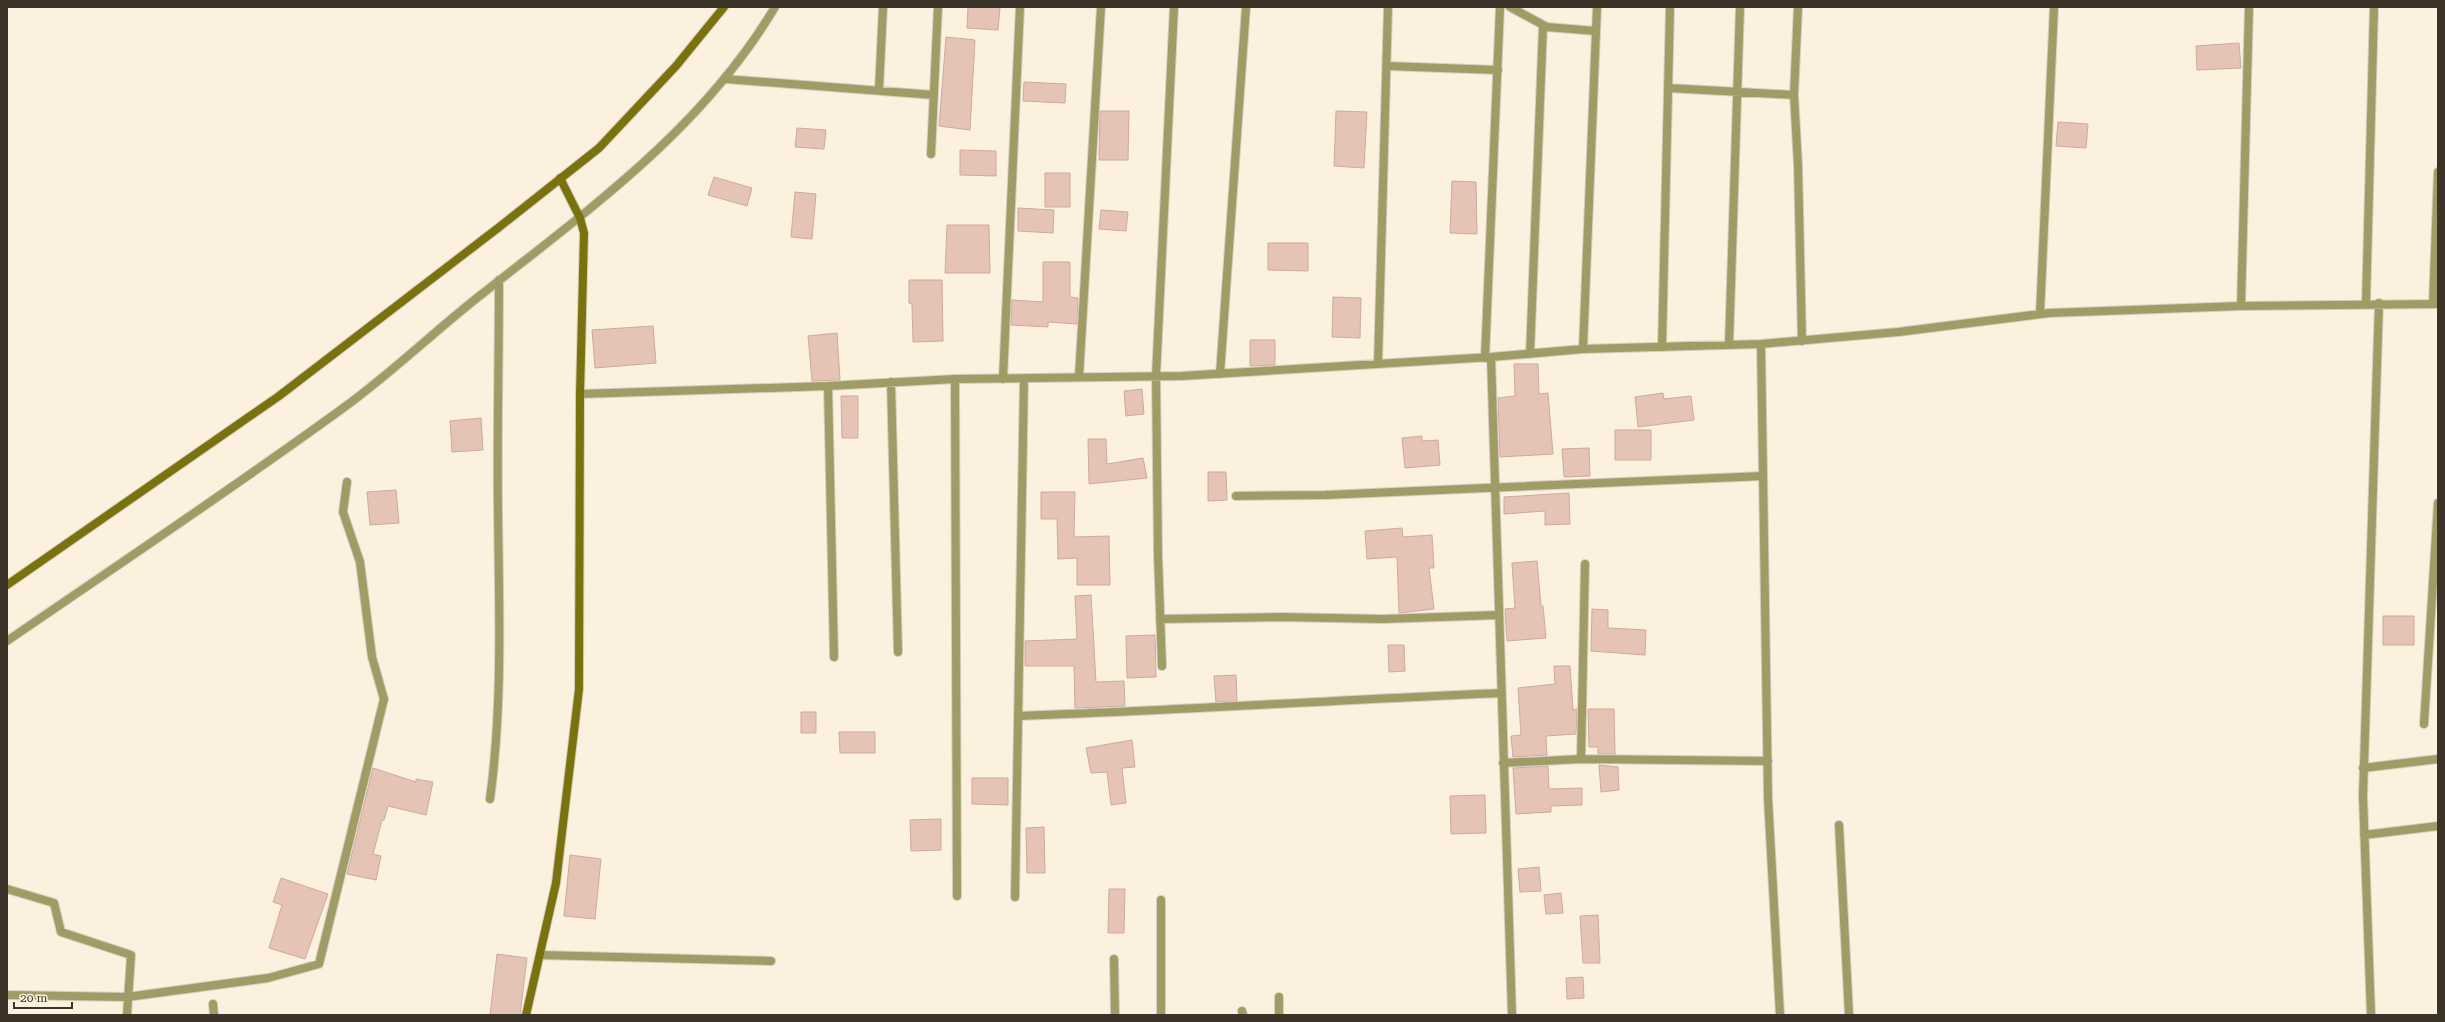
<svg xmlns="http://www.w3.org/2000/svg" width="2445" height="1022" viewBox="0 0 2445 1022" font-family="'Roboto Serif',serif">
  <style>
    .building { fill: #e5c3b5; stroke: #ccab9c }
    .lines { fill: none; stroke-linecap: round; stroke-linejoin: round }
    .street-casing { stroke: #d9cebe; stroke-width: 10 }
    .secondary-casing { stroke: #d9cebe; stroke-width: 10 }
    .street { stroke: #9f9c66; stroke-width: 8 }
    .secondary { stroke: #79720f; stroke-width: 8 }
  </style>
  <rect width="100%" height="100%" fill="#fcf0df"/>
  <path class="building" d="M968,7H1000L998,30L967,28Z
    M946,37L975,40L970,130L939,126Z
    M2239,43L2241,68L2197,70L2196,46Z
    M1024,82L1066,84L1065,103L1023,101Z
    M1100,111H1129L1128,160H1099Z
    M1336,111L1367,112L1364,168L1334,166Z
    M2058,122L2088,124L2086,148L2056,146Z
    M797,128L826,130L824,149L795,147Z
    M960,150L996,151V176L960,175Z
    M1045,173H1070V207H1045Z
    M714,177L752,188L747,206L708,195Z
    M1452,181L1476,182L1477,234L1450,233Z
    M795,192L816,194L812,239L791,237Z
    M1018,208L1054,210L1053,233L1018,231Z
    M1101,210L1128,212L1126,231L1099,229Z
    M947,225H989L990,273H945Z
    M1268,243H1308V271L1268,270Z
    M1043,262H1070V297L1078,298L1077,324L1048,322V327L1011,325L1012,300L1043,302Z
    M909,280H942L943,341L913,342L912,304L909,303Z
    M1333,297L1361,298L1360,338L1332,337Z
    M653,326L656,363L595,368L592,330Z
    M837,333L840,380L812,381L808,336Z
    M1250,340H1275V365L1250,366Z
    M1514,364H1538L1539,394L1548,393L1553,454L1500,457L1498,398L1515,396Z
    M1142,389L1144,414L1126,416L1124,391Z
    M1663,393L1664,399L1691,396L1694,420L1638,427L1635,397Z
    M841,396H858V438H842Z
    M481,418L483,450L452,452L450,421Z
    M1615,430H1651V460H1615Z
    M1422,436V441L1438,440L1440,465L1405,468L1402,438Z
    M1088,439H1106L1107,464L1143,458L1147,478L1089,484Z
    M1589,448L1590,476L1564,477L1562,449Z
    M1208,472H1226L1227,500L1208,501Z
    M396,490L399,523L370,525L367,492Z
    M1041,492H1075L1074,537L1109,536L1110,585H1077V558L1058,559L1057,519H1041Z
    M1569,493L1570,524L1545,525V511L1504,514V497Z
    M1402,528L1403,537L1432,535L1434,568H1429L1434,609L1399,613L1397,557L1367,559L1365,531Z
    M1537,561L1541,606H1543L1546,638L1507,641L1505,609L1515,608L1512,563Z
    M1091,595L1096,682L1124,681L1125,706L1075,708L1074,666H1025V641L1077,639L1075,596Z
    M1592,609L1608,610V628L1646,630L1645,655L1591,651Z
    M2383,616H2414V645H2383Z
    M1155,635L1156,677L1127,678L1126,636Z
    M1388,645H1404L1405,671L1389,672Z
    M1554,666H1570L1573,710L1577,709L1576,734L1546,736L1547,755L1513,757L1511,736L1521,735L1518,688L1555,684Z
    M1236,675L1237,701L1216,702L1214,676Z
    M1588,709H1614L1615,754H1598V747H1589Z
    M801,712H816V733H801Z
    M839,732H875V753H840Z
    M1132,740L1135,767L1122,768L1126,803L1111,805L1107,772L1091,773L1086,748Z
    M1599,765L1618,767L1619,790L1601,792Z
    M1548,766L1549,789L1582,788V805L1551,806V812L1516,814L1513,768Z
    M373,768L416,782V779L433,782L426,815L388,806L384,820H382L373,854L381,856L376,880L347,874Z
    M972,778H1008V805L972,804Z
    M1485,795L1486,833L1451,834L1450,796Z
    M941,819V850L911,851L910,820Z
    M1044,827L1045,873H1027L1026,828Z
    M570,855L601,859L595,919L564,916Z
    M1539,867L1541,891L1520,892L1518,869Z
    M281,878L328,894L305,959L269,948L282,905L273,902Z
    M1109,889H1125L1124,933H1108Z
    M1561,893L1563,913L1546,914L1544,895Z
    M1598,915L1600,963H1583L1580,916Z
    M497,954L527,958L520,1015H490Z
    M1583,977L1584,998L1567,999L1566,978Z"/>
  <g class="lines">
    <defs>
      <path id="street" d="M1510,7L1547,27L1596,31
        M1798,7L1794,95L1798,165L1802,341
        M1387,66L1498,70
        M726,79L934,95
        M1668,88L1794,95
        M879,90L883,7
        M931,154L938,7
        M2366,303L2374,7
        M2433,304L2438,172
        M2241,306L2249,7
        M2040,314L2054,7
        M1761,344L1768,798L1780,1015
        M1729,345L1740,7
        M1662,347L1670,7
        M1583,349L1597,7
        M1530,354L1543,26
        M1491,357L1512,1015
        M1485,358L1500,7
        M1378,364L1388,7
        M1220,374L1246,7
        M1079,377L1101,7
        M955,379L957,896
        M1003,379L1020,7
        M891,382L898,652
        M828,386L834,657
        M580,394L828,386L955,379L1181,376L1491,357L1583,349L1761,344L1898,332L2049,313L2241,306L2438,304
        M1236,496L1325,495L1763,476
        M1160,619L1280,617L1383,619L1499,615
        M7,641C122,562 238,485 350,403C396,369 437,329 482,294C591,208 703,128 775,7
        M1162,666L1158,556L1156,376L1174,7
        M1019,716C1180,710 1340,700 1501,693
        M2424,724L2438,503
        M1581,759L1585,564
        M1503,763L1581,759L1768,761
        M2363,768L2438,759
        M490,799C503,703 499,606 498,510C497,433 499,356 499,280
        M1839,825L1849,1015
        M2364,835L2438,826
        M7,889L54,903L61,932L131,955L127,1015
        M1015,897L1024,379
        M1161,900V1015
        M540,955L771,961
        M1114,959L1115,1015
        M7,995L127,997L268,978L319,964L384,699L372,657L360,562L343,512L347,482
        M1279,997V1015
        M213,1004L214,1015
        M1242,1011L1243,1015
        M2371,1015L2363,796L2379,303"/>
      <path id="secondary" d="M7,585L279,396L498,228L599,148L676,66L724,7
        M526,1015L556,883L579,689L580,394L584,233L580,218L560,178"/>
    </defs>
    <use href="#street" class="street-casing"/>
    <use href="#secondary" class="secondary-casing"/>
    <use href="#street" class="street"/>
    <use href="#secondary" class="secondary"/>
  </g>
  <rect width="2445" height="1022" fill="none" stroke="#3c3429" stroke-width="16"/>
  <path d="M14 1002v6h58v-6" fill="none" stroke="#3c3429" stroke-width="2"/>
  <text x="20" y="1002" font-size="12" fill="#3c3429" stroke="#fcf0df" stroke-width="3" paint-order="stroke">20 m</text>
</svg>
